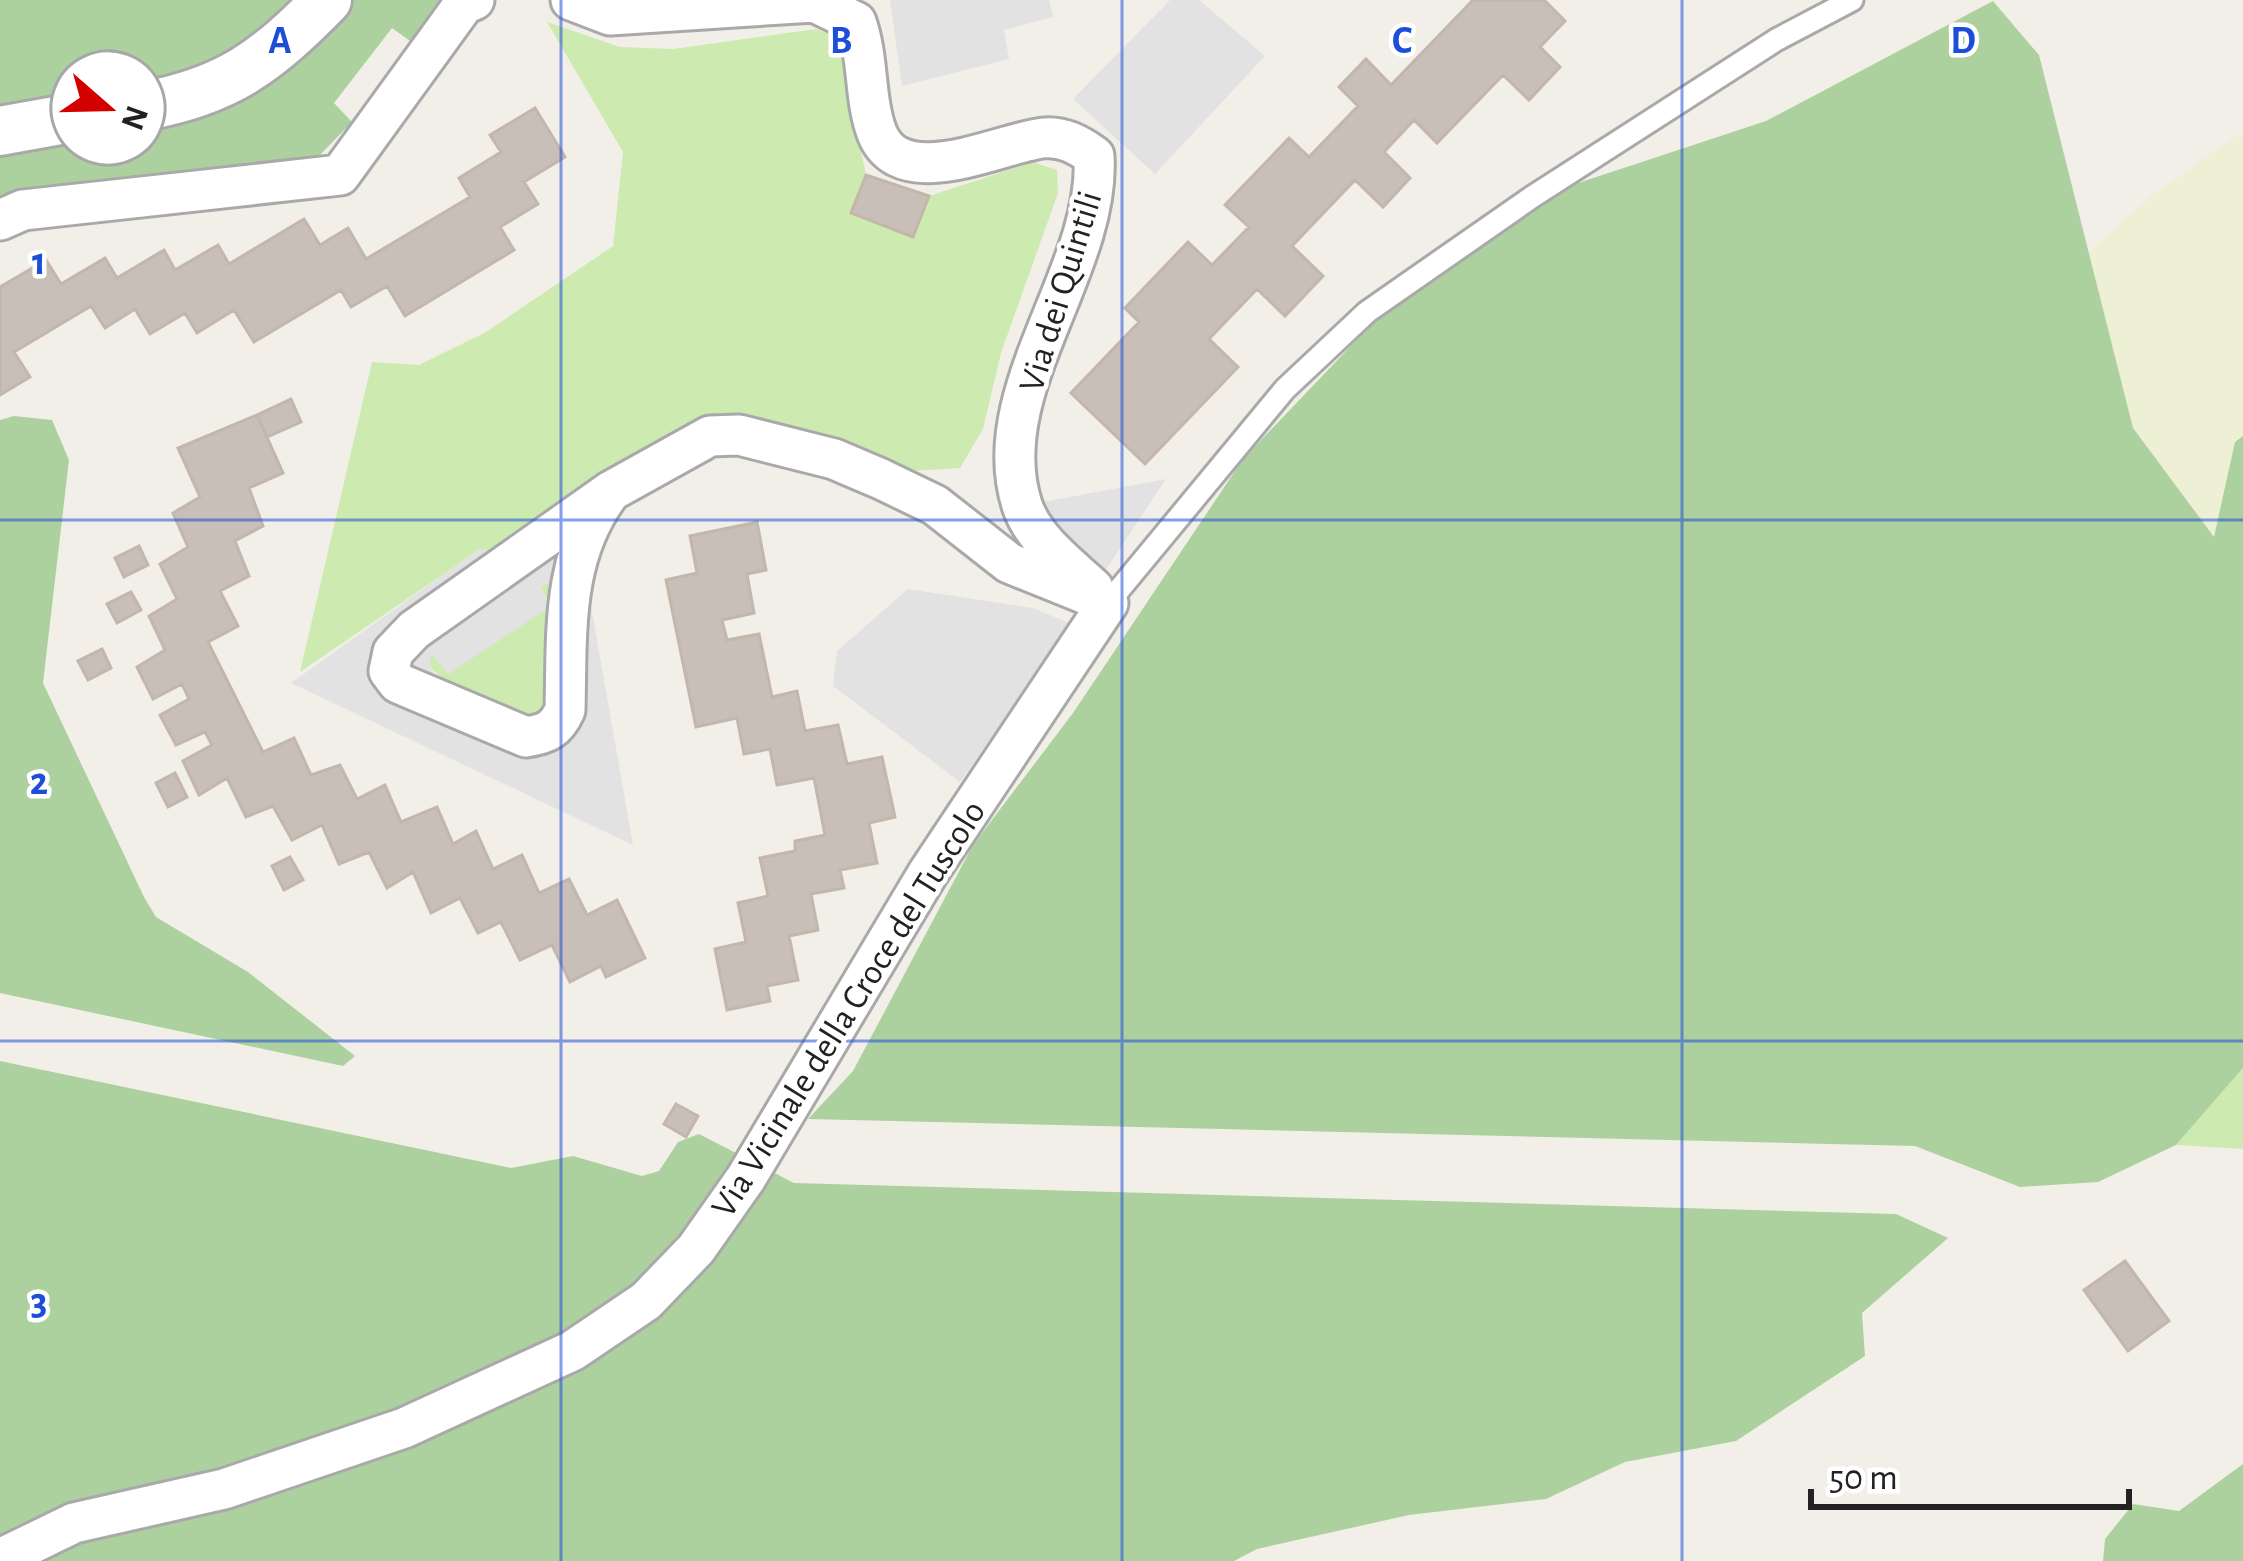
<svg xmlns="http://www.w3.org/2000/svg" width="2243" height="1561" viewBox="0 0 2243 1561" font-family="'Alegreya Sans',sans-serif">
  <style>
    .farmland { fill: #eef0d5 }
    .grass { fill: #cdebb0 }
    .forest { fill: #add19e; fill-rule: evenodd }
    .parking { fill: #e2e2e2; fill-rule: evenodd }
    .building { fill: #c7bfb8; stroke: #c4b6ab; stroke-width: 3 }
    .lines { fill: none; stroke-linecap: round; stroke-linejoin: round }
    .service-casing { stroke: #a9a9a9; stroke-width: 27 }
    .minor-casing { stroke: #a9a9a9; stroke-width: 45 }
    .tertiary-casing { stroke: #a9a9a9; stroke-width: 54 }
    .service { stroke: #fff; stroke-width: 21 }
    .minor { stroke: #fff; stroke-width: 39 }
    .tertiary { stroke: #fff; stroke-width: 48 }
    .grid { fill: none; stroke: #1d4ed8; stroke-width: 3; stroke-opacity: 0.55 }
    .labels { text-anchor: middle; stroke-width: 9; stroke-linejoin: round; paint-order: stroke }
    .street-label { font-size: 36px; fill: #222; stroke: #fff }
    .grid-label { font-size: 39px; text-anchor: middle; font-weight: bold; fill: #1d4ed8; stroke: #fff; stroke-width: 9; stroke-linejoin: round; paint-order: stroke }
  </style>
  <rect width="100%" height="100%" fill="#f2efe9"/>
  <path class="farmland" d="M2243,131V436L2235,442L2215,538L2133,428L2089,252L2152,195Z"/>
  <path class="grass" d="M547,22L620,47L673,49L816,29L837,37L866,175L851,213L912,237L929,196L1033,162L1057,170L1058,193L1001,353L983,429L960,468L912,471L708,425L574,490L506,552L479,550L300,672L372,362L419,365L486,332L613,246L623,152Z
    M550,583L555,593L549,713C517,722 446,692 429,664L432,652L449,673L550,606L540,585Z
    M2243,1068V1149L2176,1145Z"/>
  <path class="forest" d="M0,0H446L417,46L392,28L334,103L352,122L316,159L0,224ZM72,72H144V144H72Z
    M1993,1L2039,55L2133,428L2214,537L2235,442L2243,436V1068L2176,1145L2098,1182L2020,1187L1915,1146L808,1119L853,1071L973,845L1073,713L1243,459L1387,308L1569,186L1766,121Z
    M14,416L52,420L69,460L43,683L144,897L156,917L248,972L355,1056L343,1066L0,993V420Z
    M0,1061L511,1168L573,1156L642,1176L659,1171L678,1142L699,1134L794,1183L1896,1214L1948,1238L1862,1313L1865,1356L1736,1441L1625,1462L1546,1499L1409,1515L1257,1549L1234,1561H0Z
    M2243,1464V1561H2103L2105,1539L2133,1504L2179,1511Z"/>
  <path class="parking" d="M890,0H1049L1053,17L1004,30L1009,59L902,86Z
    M1170,0H1199L1265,56L1155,174L1073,99Z
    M1166,479L1093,589L1022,506Z
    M574,490L590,518L580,543L633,845L291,683L479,549L506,552ZM550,584L555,593L548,713L525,719L438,679L429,664L432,654L448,674L550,607L540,586Z
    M908,589L1033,608L1071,624L960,782L833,686L837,651Z"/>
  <path class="building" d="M1473,0H1544L1565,21L1540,47L1560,67L1529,100L1503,75L1437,143L1414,120L1384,152L1410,178L1383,207L1355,180L1292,246L1323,276L1285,316L1257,289L1209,339L1238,367L1145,464L1071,393L1139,322L1125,308L1188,242L1212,265L1249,227L1225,205L1289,138L1309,157L1358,106L1339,87L1366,59L1391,85Z
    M535,108L565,157L524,182L538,204L500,227L514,250L405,316L387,286L351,307L341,290L254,342L234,310L197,333L185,313L150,334L135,309L105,328L91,306L14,352L30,377L0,395V287L46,260L61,284L105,258L117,278L164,250L175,270L218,245L229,264L304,219L320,245L348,228L366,259L470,197L459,178L501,152L490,135Z
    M866,175L929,196L913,237L851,213Z
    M291,399L301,422L267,437L257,415Z
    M257,415L283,473L249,488L263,526L235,541L249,576L220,591L238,626L208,642L263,752L294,738L311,775L340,765L357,799L385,785L401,822L437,807L453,844L476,831L493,869L522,855L539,893L569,879L587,915L617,900L645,958L606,977L601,966L570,982L552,945L520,960L501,922L478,933L460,898L431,913L413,872L387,888L369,852L339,864L322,825L292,840L273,806L246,817L227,778L199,795L183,761L212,745L205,732L176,745L160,715L189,699L182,684L153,699L137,667L165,650L149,616L177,599L160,564L188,547L173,513L200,497L178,448Z
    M757,522L766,570L747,574L754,613L722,620L727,640L759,634L772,697L797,691L805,731L838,725L847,764L882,757L895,817L869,823L877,863L840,870L844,888L811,894L818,930L789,936L798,980L767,986L770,1001L727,1010L715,949L746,942L738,903L768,896L760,858L795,851V841L825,835L814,778L777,785L770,749L744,754L737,718L696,727L666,580L697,573L690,536Z
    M139,546L148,565L124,577L115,558Z
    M131,592L141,610L117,623L107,604Z
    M102,649L111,668L88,680L78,661Z
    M175,773L187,797L168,807L156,783Z
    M290,857L303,880L284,890L272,866Z
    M676,1104L698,1116L686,1137L664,1124Z
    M2125,1261L2169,1321L2128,1351L2084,1290Z"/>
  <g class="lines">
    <defs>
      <path id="service" d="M1108,603L1285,389L1367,312L1532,197L1776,40L1852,0"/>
      <path id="minor" d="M571,0L610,15L814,2L856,22C869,58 864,99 877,133C901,194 1000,143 1043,138C1063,136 1079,145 1094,156C1101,270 985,391 1022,505C1033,539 1068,565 1093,588
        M0,220L23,210L340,175L464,4L474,0
        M611,491C561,556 567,631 565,710C556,730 546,734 526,737L398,683L389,671L393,652L414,630L611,491L710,436L739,435L834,459L881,479L935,505L1009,563L1108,603
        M0,1559L74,1523L224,1489L404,1428L572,1351L646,1301L696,1249L746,1178L928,873L1108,603"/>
      <path id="tertiary" d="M144,106C229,91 268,60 327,0
        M0,131L72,118"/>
    </defs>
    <use href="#service" class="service-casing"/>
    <use href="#minor" class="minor-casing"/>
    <use href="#tertiary" class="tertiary-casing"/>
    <use href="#service" class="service"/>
    <use href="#minor" class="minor"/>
    <use href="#tertiary" class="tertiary"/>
  </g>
  <path class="grid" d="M561,0V1561M1122,0V1561M1682,0V1561M0,520H2243M0,1041H2243"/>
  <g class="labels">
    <g class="street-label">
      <text transform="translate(1059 291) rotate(-73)" y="13">Via dei Quintili</text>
      <text transform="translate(847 1008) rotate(-58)" y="13">Via Vicinale della Croce del Tuscolo</text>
    </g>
  </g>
  <g class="grid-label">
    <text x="280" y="53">A</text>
    <text x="841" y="53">B</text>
    <text x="1402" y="53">C</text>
    <text x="1963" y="53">D</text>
    <text x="39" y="274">1</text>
    <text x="39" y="794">2</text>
    <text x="39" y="1314">3</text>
  </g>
  <g transform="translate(108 108) rotate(110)"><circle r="57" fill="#ffffff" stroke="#a7a7a7" stroke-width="3"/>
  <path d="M0-9L21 45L0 30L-21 45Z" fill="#d40000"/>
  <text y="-18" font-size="33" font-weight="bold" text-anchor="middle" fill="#222222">N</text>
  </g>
  <path d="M1811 1489v18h318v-18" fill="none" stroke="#222222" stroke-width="6"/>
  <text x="1829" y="1489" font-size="36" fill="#222222" stroke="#ffffff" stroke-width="9" paint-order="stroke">50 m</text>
</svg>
